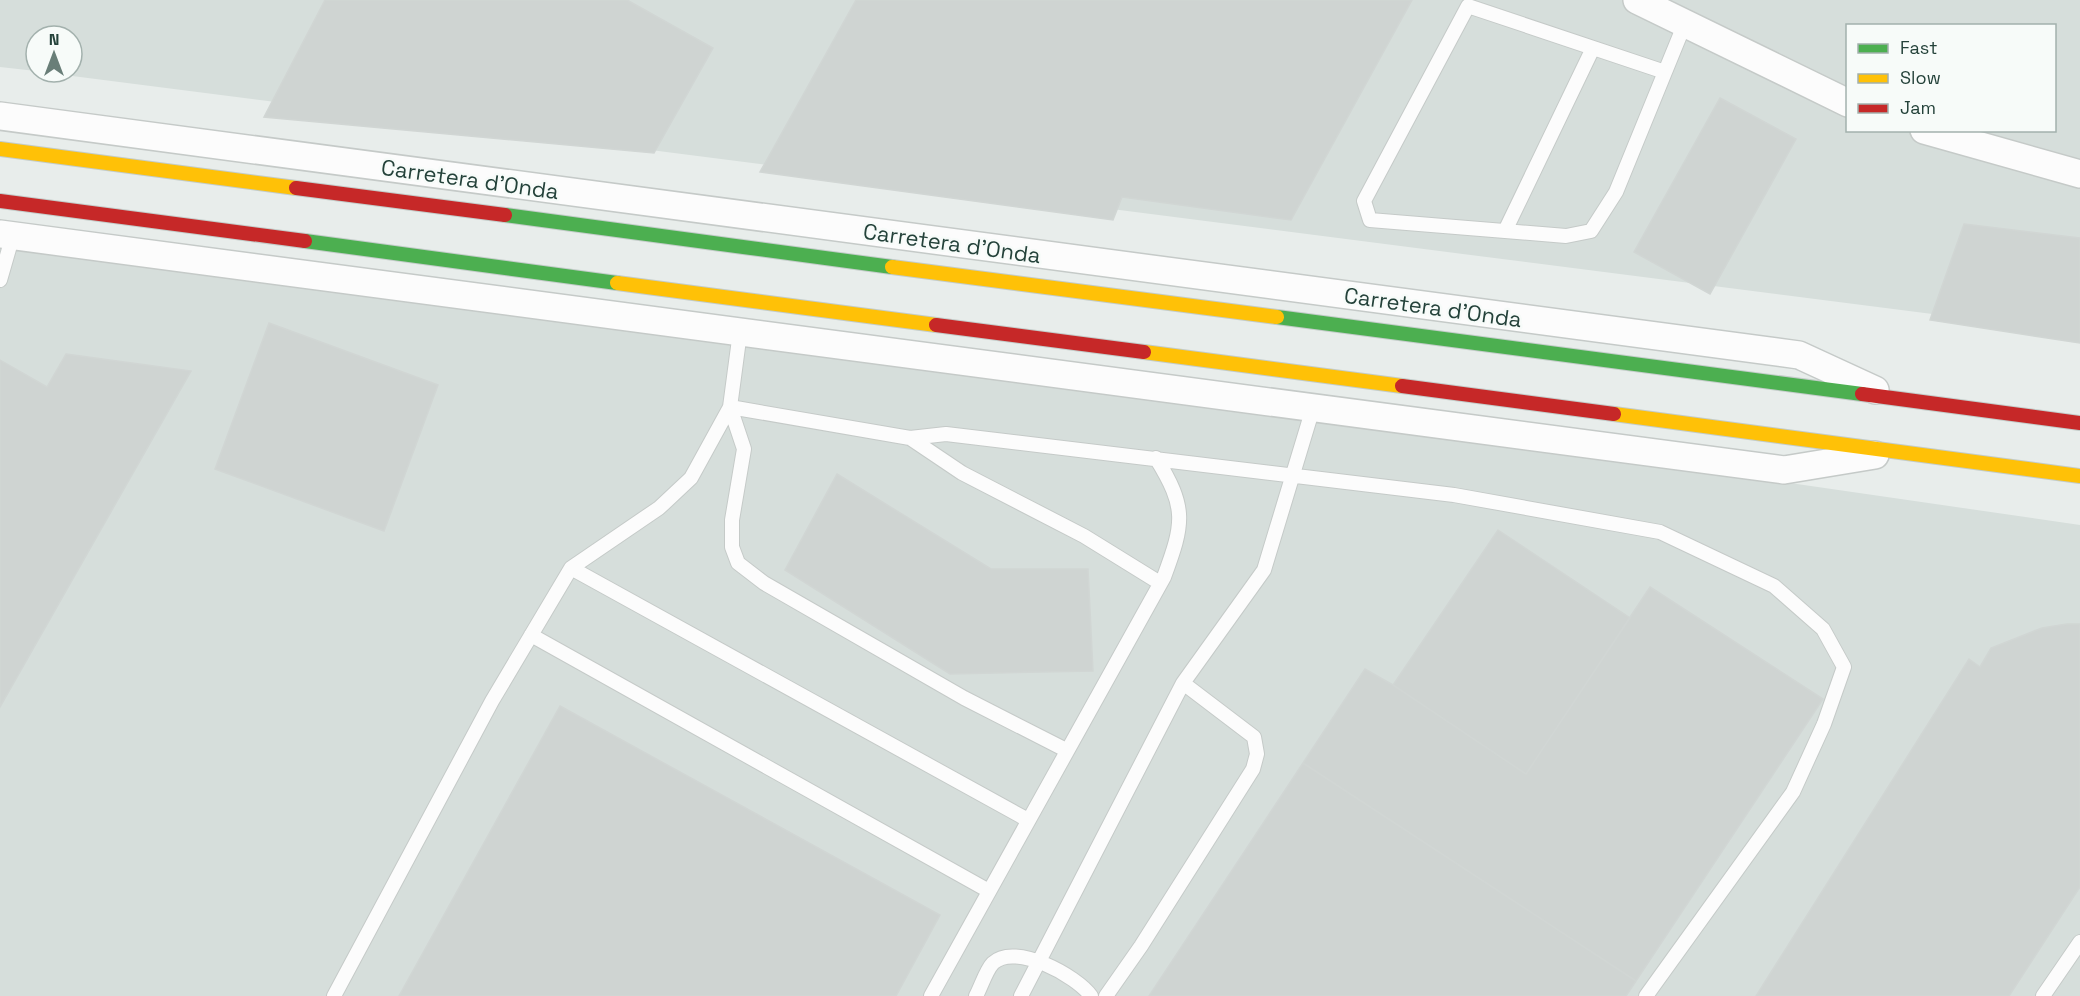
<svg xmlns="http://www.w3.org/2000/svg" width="2080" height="996" viewBox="0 0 2080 996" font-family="'Space Grotesk',sans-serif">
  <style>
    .built { fill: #d6dedb; fill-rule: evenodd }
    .building { fill: #cfd4d2; stroke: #d1d6d4; stroke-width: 1.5 }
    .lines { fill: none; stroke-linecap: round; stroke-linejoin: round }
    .lane-casing { stroke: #c5cac8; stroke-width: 16 }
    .street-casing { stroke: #c5cac8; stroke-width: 30 }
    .fast-casing { stroke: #c3ccc9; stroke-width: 16 }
    .slow-casing { stroke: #c3ccc9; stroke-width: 16 }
    .jam-casing { stroke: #c3ccc9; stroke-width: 16 }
    .lane { stroke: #fcfcfc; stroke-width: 14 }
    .street { stroke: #fcfcfc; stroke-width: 27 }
    .fast { stroke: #4caf50; stroke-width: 14 }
    .slow { stroke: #ffc107; stroke-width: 14 }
    .jam { stroke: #c62828; stroke-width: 14 }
    .labels { text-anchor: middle; stroke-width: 5; stroke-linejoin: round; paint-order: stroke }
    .street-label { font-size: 22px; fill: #24423a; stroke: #f7fbf9 }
  </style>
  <rect width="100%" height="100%" fill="#e8edeb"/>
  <path class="built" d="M0,0H2080V333L41,72H72V36H36V71L0,67ZM1848,26H2054V130H1848Z
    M0,223L2080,525V996H0Z"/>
  <path class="building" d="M325,0H627L713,48L654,153L264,117Z
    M856,0H1412L1291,220L1122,197L1113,220L760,172Z
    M1720,98L1796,139L1710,294L1634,252Z
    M1964,224L2080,238V343L1930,320Z
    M269,323L438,385L384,531L215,469Z
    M66,354L191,371L0,707V360L47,387Z
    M837,474L991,569H1088L1093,671L950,674L785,570Z
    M1498,530L1630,618L1526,774L1393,685Z
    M1650,587L1823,699L1636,981L1303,763L1365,669L1393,685L1526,774Z
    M2067,624H2080V887L2009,996H1756L1969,659L1980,667L1991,648L2042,628Z
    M560,706L940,915L896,996H399Z
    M1303,763L1636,981L1626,996H1149Z"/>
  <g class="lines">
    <defs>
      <path id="lane" d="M1665,72L1468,6L1364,201L1370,220L1566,236L1591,231L1616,192L1685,23
        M1505,231L1593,48
        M0,280L13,235
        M730,407L910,438L946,434L1454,495L1660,532L1774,586L1823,629L1844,667L1824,724L1793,792L1646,996
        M730,407L744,449L732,520V547L738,563L764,583L964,698L1066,750
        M910,438L962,473L1084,536L1160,583
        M571,568L1028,820
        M531,635L989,891
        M334,996L492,701L571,568L659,508L691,478L730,407L740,332
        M931,996L1164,577C1184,523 1187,508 1156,458
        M976,996C981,987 986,970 993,963C1015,942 1077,976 1091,996
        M1021,996L1183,683L1264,570L1313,408
        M1106,996L1141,946L1253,769L1257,754L1254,737L1183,683
        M2043,996L2080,942"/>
      <path id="street" d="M1637,0L1848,103
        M0,116L1799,355L1875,390
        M1924,130L2080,174
        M0,234L1784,470L1875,455"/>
      <path id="fast" d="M505,215L892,267
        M305,241L617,283
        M1277,317L1862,394"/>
      <path id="slow" d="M0,149L296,188
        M892,267L1277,317
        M617,283L936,325
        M1144,352L1402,386
        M1614,414L2080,476"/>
      <path id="jam" d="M296,188L505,215
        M0,201L305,241
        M936,325L1144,352
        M1402,386L1614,414
        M1862,394L2080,423"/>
    </defs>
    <use href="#lane" class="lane-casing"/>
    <use href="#street" class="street-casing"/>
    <use href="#fast" class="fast-casing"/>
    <use href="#slow" class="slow-casing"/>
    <use href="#jam" class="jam-casing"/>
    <use href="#lane" class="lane"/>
    <use href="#street" class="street"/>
    <use href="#fast" class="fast"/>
    <use href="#slow" class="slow"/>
    <use href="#jam" class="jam"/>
  </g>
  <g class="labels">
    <g class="street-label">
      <text transform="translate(470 179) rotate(8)" y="8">Carretera d'Onda</text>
      <text transform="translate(952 243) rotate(8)" y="8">Carretera d'Onda</text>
      <text transform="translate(1433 307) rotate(8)" y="8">Carretera d'Onda</text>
    </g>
  </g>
  <rect x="1846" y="24" width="210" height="108" fill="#f7fbf9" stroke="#a3b1ad" stroke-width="1.5"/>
  <rect x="1858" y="44" width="30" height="9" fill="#4caf50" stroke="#a3b1ad" stroke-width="1.5"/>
  <text x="1900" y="54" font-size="18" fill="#24423a">Fast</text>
  <rect x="1858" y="74" width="30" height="9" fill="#ffc107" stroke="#a3b1ad" stroke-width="1.5"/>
  <text x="1900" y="84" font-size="18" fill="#24423a">Slow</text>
  <rect x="1858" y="104" width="30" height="9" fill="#c62828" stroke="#a3b1ad" stroke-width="1.5"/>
  <text x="1900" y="114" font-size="18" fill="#24423a">Jam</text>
  <g transform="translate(54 54)"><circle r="28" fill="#f7fbf9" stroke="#a3b1ad" stroke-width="1.5"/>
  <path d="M0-4.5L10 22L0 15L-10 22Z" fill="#697e78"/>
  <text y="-9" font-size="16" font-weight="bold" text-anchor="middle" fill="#24423a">N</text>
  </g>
</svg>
